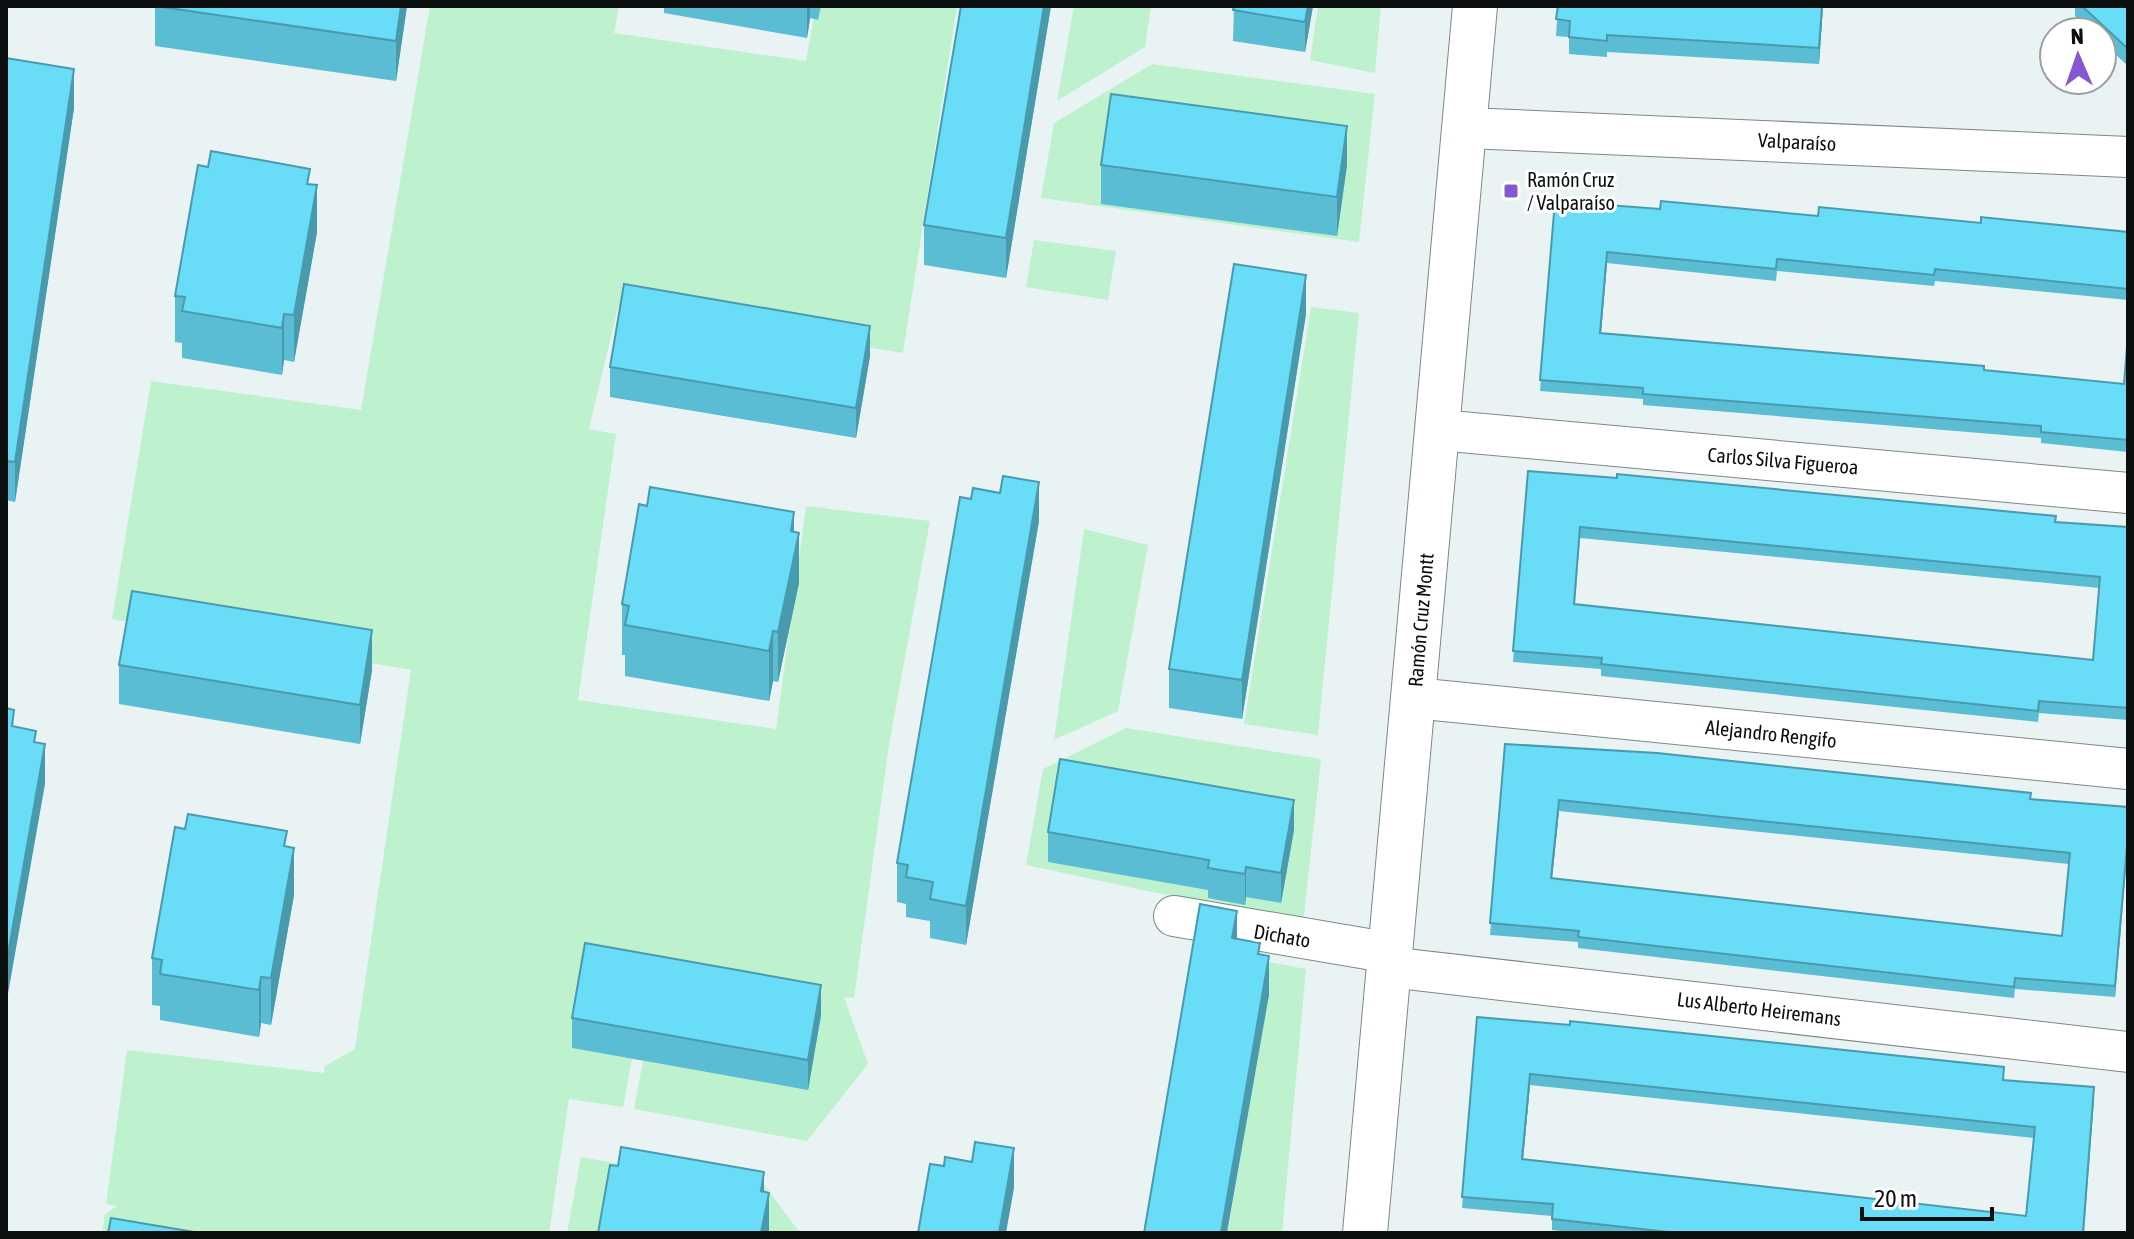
<svg xmlns="http://www.w3.org/2000/svg" width="2134" height="1239" viewBox="0 0 2134 1239" font-family="'Asap Condensed',sans-serif">
  <style>
    .green { fill: #bef2ce }
    .lines { fill: none; stroke-linecap: round; stroke-linejoin: round }
    .minor-casing { stroke: #7f8787; stroke-width: 42 }
    .tertiary-casing { stroke: #7f8787; stroke-width: 46 }
    .minor { stroke: #fff; stroke-width: 40 }
    .tertiary { stroke: #fff; stroke-width: 44 }
    .wall { fill: #5abdd4; fill-rule: evenodd }
    .shaded-wall { fill: #4a9aad }
    .building { fill: #69dcf7; stroke: #4a9aad; stroke-width: 2; fill-rule: evenodd }
    .poi-dot { fill: #8557d0; stroke: #fff; stroke-width: 3 }
    .labels { text-anchor: middle; stroke-width: 6; stroke-linejoin: round; paint-order: stroke }
    .street-label { font-size: 20px; fill: #0c0f0f; stroke: #fff }
    .poi-label { font-size: 20px; fill: #0c0f0f; stroke: #fff; text-anchor: start }
  </style>
  <rect width="100%" height="100%" fill="#e9f3f3"/>
  <path class="green" d="M430,6H619L614,33L806,61L816,6H957L903,353L618,307L589,429L616,434L578,700L776,729L806,506L930,521L889,745L854,998L844,997L868,1064L807,1141L634,1109L643,1061L807,1090L574,1048L632,1059L623,1107L569,1099L549,1233H102L105,1214L117,1206L106,1204L127,1050L324,1073L325,1066L355,1049L411,670L112,619L151,381L361,410Z
    M1074,6H1151L1145,47L1057,101Z
    M1318,6H1381L1375,73L1310,60Z
    M1152,64L1375,94L1359,242L1041,198L1054,123Z
    M1034,240L1116,251L1108,300L1026,287Z
    M1311,307L1359,313L1318,735L1244,724Z
    M1084,529L1148,545L1118,711L1054,740Z
    M1126,728L1321,759L1303,924L1026,865L1043,769Z
    M1236,956L1306,969L1282,1233H1216L1228,1231L1246,1125Z
    M581,1157L690,1177L607,1233H567Z
    M760,1179L800,1233H762Z"/>
  <g class="lines">
    <defs>
      <path id="minor" d="M1467,128L2128,157
        M1439,430L2128,493
        M1414,698L2128,769
        M1174,916L1391,953
        M1389,967L2128,1052"/>
      <path id="tertiary" d="M1365,1233L1475,6"/>
    </defs>
    <use href="#minor" class="minor-casing"/>
    <use href="#tertiary" class="tertiary-casing"/>
    <use href="#minor" class="minor"/>
    <use href="#tertiary" class="tertiary"/>
  </g>
  <path class="wall" d="M155,6H407L396,81L155,46Z
    M664,6H821L818,20L810,18L807,38L664,13Z
    M1051,6L1006,278L924,265V225Z
    M1234,6H1313L1305,52L1233,41Z
    M1558,6H1823L1819,64L1607,52V57L1569,54V37L1556,36Z
    M2075,6H2128V66L2102,42V32H2092L2075,16Z
    M6,58L74,108L15,502L6,500Z
    M1101,165H1347L1337,236L1101,204Z
    M310,184L317,232L294,362L284,360L282,375L182,358V343L175,342V296Z
    M1555,201L1660,209L1981,223L2128,232V300L1935,281L1934,286L1777,271L1776,281L1607,263L1601,333L2124,384L2128,334V452L2041,443V438L1643,405V399L1540,391Z
    M1306,314L1242,719L1169,708V669Z
    M870,356L856,438L610,397V367Z
    M1528,471L2056,522L2128,527V720L2039,713L2038,722L1601,676V669L1513,662ZM1580,538L2099,588L2093,660L1575,604Z
    M1039,521L966,945L930,938V921L906,917V904L897,902V863Z
    M794,532L799,583L778,682L773,681L769,701L625,676V655H622V604Z
    M119,665L372,670L360,744L119,704Z
    M1505,744L2031,799L2128,807L2115,997L2015,989L2014,998L1578,948V942L1490,935ZM1559,811L2069,864L2062,936L1552,878Z
    M1294,830L1281,903L1246,897L1245,905L1208,898V890L1048,862V832Z
    M287,846L294,895L271,1025L261,1023L259,1037L160,1020V1006L152,1005V958Z
    M821,1015L808,1090L572,1048V1018Z
    M1477,1017L2004,1080L2094,1099L2084,1233H1579L1552,1230V1216L1462,1208ZM1530,1085L2034,1138L2026,1216L1523,1159Z"/>
  <path class="shaded-wall" d="M401,6H407L396,81V41Z
    M807,6H810V18L807,38Z
    M1044,6H1051L1006,278V238Z
    M1308,6H1313L1305,52V22Z
    M1822,6H1823L1819,64V48Z
    M74,69V108L15,502V462Z
    M1347,126V165L1337,236V197Z
    M317,185V232L294,362V315Z
    M1607,252V263L1600,344V333Z
    M1306,275V314L1242,719V680Z
    M284,314V360L282,375V328Z
    M870,326V356L856,438V408Z
    M1039,482V521L966,945V906Z
    M794,512V558L799,533V583L778,682V632Z
    M372,630V670L360,744V705Z
    M773,631V681L769,701V651Z
    M45,744V784L6,1005V965Z
    M1294,800V830L1281,903V873Z
    M1559,800V811L1551,889V878Z
    M2128,834V845L2115,997V986Z
    M294,848V895L271,1025V978Z
    M1246,867V897L1245,905V874Z
    M1237,911V950L1232,938Z
    M1269,956V995L1227,1233H1221Z
    M261,977V1023L259,1037V990Z
    M821,985V1015L808,1090V1060Z
    M1530,1074V1085L1522,1170V1159Z
    M2094,1087V1099L2083,1233Z
    M1014,1148V1188L1006,1233H999Z
    M764,1172V1217L769,1193V1233H761V1191Z"/>
  <path class="building" d="M155,6H401L396,41Z
    M961,6H1044L1006,238L924,225Z
    M1234,6H1308L1305,22L1233,10Z
    M1558,6H1822L1819,48L1607,35V41L1569,37L1570,21L1556,19Z
    M2082,6H2128V49Z
    M6,58L74,69L15,462L6,461Z
    M1111,94L1347,126L1337,197L1101,165Z
    M211,151L310,169L307,184L317,185L294,315L284,314L282,328L182,311L185,297L175,296L198,165L208,167Z
    M1555,201L1660,209L1661,201L1818,216L1819,207L1981,223V217L2128,232V289L1935,269L1934,275L1777,259L1776,269L1607,252L1600,333L1984,366V370L2124,384L2128,334V440L2041,432V426L1643,394V388L1540,380Z
    M1234,264L1306,275L1242,680L1169,669Z
    M624,284L870,326L856,408L610,367Z
    M1528,471L1617,478V474L2056,516L2055,522L2128,527V708L2039,701L2038,711L1601,664L1602,658L1513,651ZM1580,527L2100,577L2093,660L1574,604Z
    M1003,476L1039,482L966,906L930,899L933,882L906,877L908,865L897,863L960,497L971,499L973,488L1000,493Z
    M650,487L794,512L791,531L799,533L778,632L773,631L769,651L625,625L629,606L622,604L639,504L647,506Z
    M132,591L372,630L360,705L119,665Z
    M6,708L14,710L12,726L36,731L34,742L45,744L6,965Z
    M1505,744L1657,753L2031,793L2030,799L2128,807V834L2115,986L2015,978L2014,987L1578,937L1579,931L1490,923ZM1559,800L2070,853L2062,936L1551,878Z
    M1060,759L1294,800L1281,873L1246,867L1245,874L1208,868L1209,860L1048,832Z
    M188,814L287,831L284,846L294,848L271,978L261,977L259,990L160,974L162,960L152,958L175,827L185,829Z
    M1200,904L1237,911L1232,938L1260,943L1258,954L1269,956L1221,1233H1144Z
    M585,943L821,985L808,1060L572,1018Z
    M1477,1017L1570,1025V1021L2004,1067L2003,1080L2094,1087L2083,1233H1677L1552,1219L1553,1204L1462,1197ZM1530,1074L2035,1127L2026,1216L1522,1159Z
    M975,1142L1014,1148L999,1233H918L930,1164L944,1166L945,1157L972,1162Z
    M621,1147L764,1172L761,1191L769,1193L761,1233H598L610,1165L618,1166Z
    M111,1218L200,1233H108Z"/>
  <rect class="poi-dot" x="1503" y="183" width="16" height="16" rx="4"/>
  <g class="labels">
    <g class="street-label">
      <text transform="translate(1797 142) rotate(3)" y="7">Valparaíso</text>
      <text transform="translate(1783 461) rotate(5)" y="7">Carlos Silva Figueroa</text>
      <text transform="translate(1421 620) rotate(-85)" y="7">Ramón Cruz Montt</text>
      <text transform="translate(1771 734) rotate(6)" y="7">Alejandro Rengifo</text>
      <text transform="translate(1282 936) rotate(10)" y="7">Dichato</text>
      <text transform="translate(1759 1009) rotate(7)" y="7">Lus Alberto Heiremans</text>
    </g>
    <g class="poi-label">
      <text x="1527" y="187">Ramón Cruz<tspan x="1527" dy="23">/ Valparaíso</tspan></text>
    </g>
  </g>
  <rect width="2134" height="1239" fill="none" stroke="#0c0f0f" stroke-width="16"/>
  <g transform="translate(2078 56) rotate(358)"><circle r="38" fill="#ffffff" stroke="#9e9f9f" stroke-width="2"/>
  <path d="M0-6L14 30L0 20L-14 30Z" fill="#8557d0"/>
  <text y="-12" font-size="22" font-weight="bold" text-anchor="middle" fill="#0c0f0f">N</text>
  </g>
  <path d="M1862 1207v12h130v-12" fill="none" stroke="#0c0f0f" stroke-width="4"/>
  <text x="1874" y="1207" font-size="24" fill="#0c0f0f" stroke="#ffffff" stroke-width="6" paint-order="stroke">20 m</text>
</svg>
